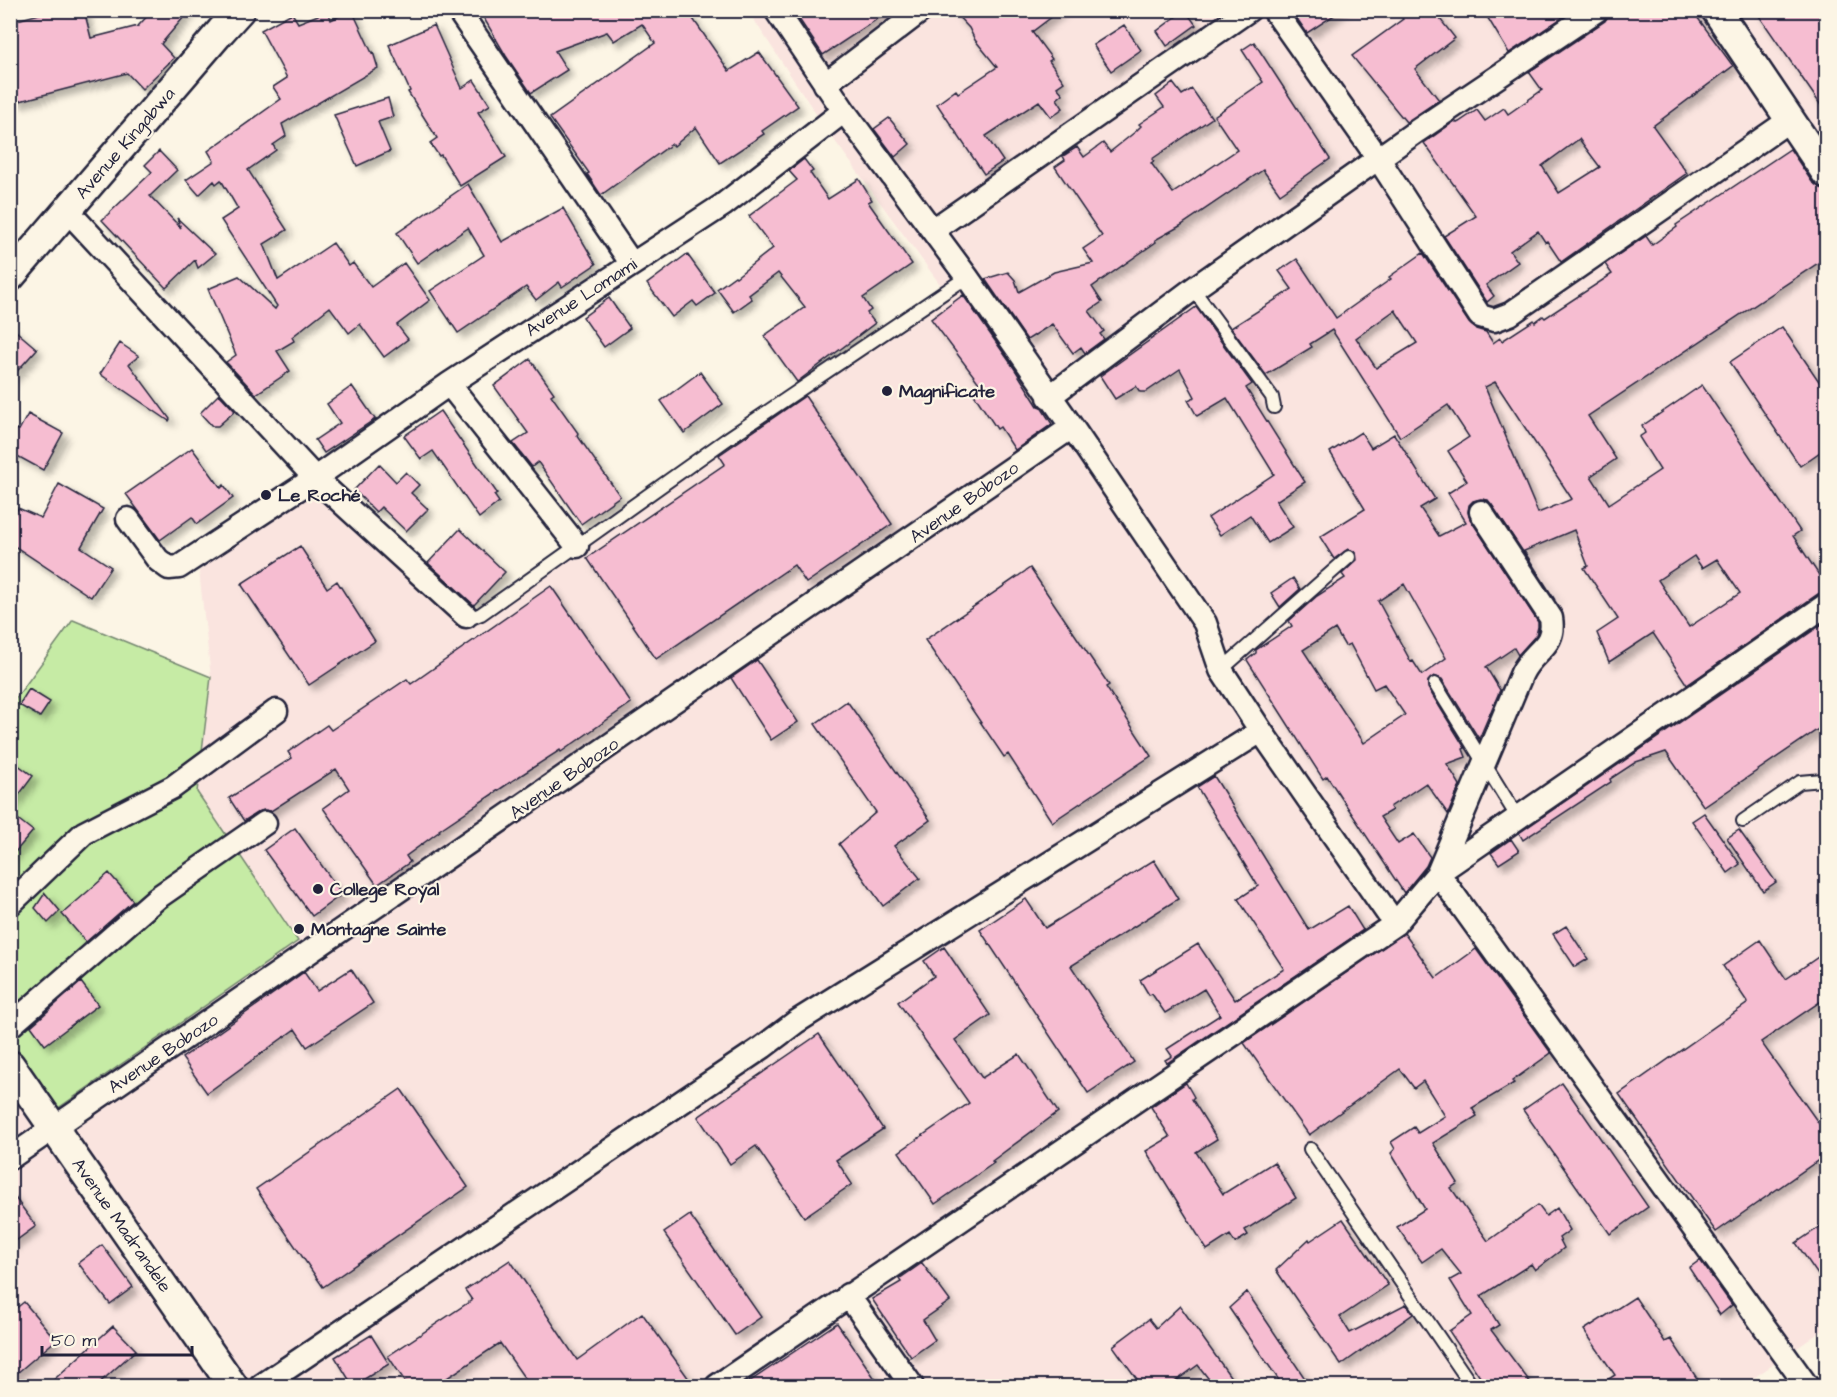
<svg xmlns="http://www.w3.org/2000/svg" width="1837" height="1397" viewBox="0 0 1837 1397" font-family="'Architects Daughter',sans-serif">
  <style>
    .built { fill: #fae4df }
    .green { fill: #c6eba5; stroke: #748670; stroke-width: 1.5 }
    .building { fill: #f6bdd1; stroke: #22223b; stroke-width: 1.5; fill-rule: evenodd; filter: url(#shadow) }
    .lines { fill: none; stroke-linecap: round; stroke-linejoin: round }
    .service-casing { stroke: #22223b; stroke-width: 16 }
    .minor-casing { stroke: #22223b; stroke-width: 27 }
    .tertiary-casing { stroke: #22223b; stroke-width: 33 }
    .service { stroke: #fcf5e5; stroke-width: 12 }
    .minor { stroke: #fcf5e5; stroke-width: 22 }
    .tertiary { stroke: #fcf5e5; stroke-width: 28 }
    .poi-dot { fill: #22223b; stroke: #fcf5e5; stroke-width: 2 }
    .labels { text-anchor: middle; stroke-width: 4.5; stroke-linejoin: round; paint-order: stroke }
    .street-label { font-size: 18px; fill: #22223b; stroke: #fcf5e5 }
    .poi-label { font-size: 18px; font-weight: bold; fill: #22223b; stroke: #fcf5e5; text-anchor: start }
  </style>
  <defs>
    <filter id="shadow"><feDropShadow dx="5.5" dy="5.5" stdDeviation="3" flood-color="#0004"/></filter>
  </defs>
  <rect width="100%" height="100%" fill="#fcf5e5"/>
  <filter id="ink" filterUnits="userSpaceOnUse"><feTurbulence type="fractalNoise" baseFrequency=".0167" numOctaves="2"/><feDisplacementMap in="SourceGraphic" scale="12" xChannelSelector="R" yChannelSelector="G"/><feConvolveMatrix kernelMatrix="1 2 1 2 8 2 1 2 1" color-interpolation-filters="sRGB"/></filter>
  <g filter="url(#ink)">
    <path class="built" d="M748,11H1826V1328L1742,1386H11L10,1047L54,1111L298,941L197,792L211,677L199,571L315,478L461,627L950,298L824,126Z"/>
    <path class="green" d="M73,620L211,677L197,792L298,941L54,1111L11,1047V705Z"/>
    <path class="building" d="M54,10H84L91,38L138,26L153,10H190L161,44L174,58L142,89L127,73L16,102L10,81V22Z
      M352,10L372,53L373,52L378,68L282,124L286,136L273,145L276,150L248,170L287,230L264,244L278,280L333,243L349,266L353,263L371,287L404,263L430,300L397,325L408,339L384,357L360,324L349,333L330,307L292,337L294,341L277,351L290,371L256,394L226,362L236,355L208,289L239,276L275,309L277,306L221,220L238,209L221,180L216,184L214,181L199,195L186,180L214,161L208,151L281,99L273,87L287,78L261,30L292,13L298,23L328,11L331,20Z
      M479,10H687L729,71L759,52L798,106L762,131L764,134L720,163L696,127L674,146L672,144L601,195L587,174L589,173L550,118L655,43L642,24L614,41L607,32L555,51L567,70L531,93L506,56Z
      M793,10H891L823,55Z
      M952,10H1061L1032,32L1052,59L1049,61L1064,82L1057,87L1063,94L1057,99L1063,108L1051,117L1039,101L986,136L1003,161L984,174L937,104L956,90L958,93L997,67L975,40L969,28Z
      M1185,10L1196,25L1167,46L1157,31Z
      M1291,10H1342L1307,33Z
      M1397,10H1433L1455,38L1415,69L1439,100L1406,122L1352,56L1403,19Z
      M1483,10H1563L1566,15L1509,53Z
      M1612,10H1692L1733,66L1653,126L1687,173L1561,262L1547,241L1545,242L1538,231L1510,251L1518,262L1486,285L1494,296L1487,302L1444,236L1476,216L1424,143L1455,121L1457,123L1459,122L1477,110L1485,121L1504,108L1508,114L1542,90L1529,72L1605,21ZM1579,139L1600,167L1559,193L1542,166Z
      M1755,10H1827V114Z
      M434,25L462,88L474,80L490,105L478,112L506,157L460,186L441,155L439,156L430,143L437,138L408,92L410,91L389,45Z
      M1124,25L1141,50L1111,71L1093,45Z
      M1254,42L1330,159L1280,194L1263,170L1180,226L1155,240L1156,242L1092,287L1102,302L1089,311L1104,331L1100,334L1104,339L1085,353L1081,347L1073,353L1052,324L1027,340L985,279L1008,272L1015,280L1019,292L1054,272L1093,263L1083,249L1102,236L1055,167L1065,160L1063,156L1077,147L1084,157L1103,143L1110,152L1135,132L1141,126L1139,124L1164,107L1156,96L1173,83L1182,95L1192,89L1212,118L1152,159L1154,161L1151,163L1173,193L1237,150L1214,116L1263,82L1242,50Z
      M388,98L393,117L378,122L390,151L357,166L334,115Z
      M889,118L910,144L895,157L874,129Z
      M1790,149L1812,182L1827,192V257L1588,416L1616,459L1591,476L1609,504L1660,470L1639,437L1645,433L1642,426L1702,385L1800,531L1793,536L1827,587V592L1818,594L1687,685L1653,633L1609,662L1597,633L1618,619L1584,568L1588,566L1574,530L1524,551L1555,600L1492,505L1488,500L1481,499L1473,501L1469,505L1468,512L1470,519L1538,622V627L1536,635L1518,655L1514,648L1486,667L1500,690L1479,739L1442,679L1434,676L1428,681V688L1465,748L1463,749L1466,757L1447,764L1460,785L1448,814L1426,783L1390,807L1392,810L1380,817L1398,844L1414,834L1430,857L1426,866L1404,893L1327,776L1323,779L1247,660L1256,653V650L1292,626L1289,621L1317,596L1345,578L1342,574L1357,560L1356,552L1348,549L1334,559L1320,537L1365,509L1330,452L1361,432L1371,448L1394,434L1435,499L1420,508L1439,536L1466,522L1448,493L1467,481L1448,451L1469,437L1448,405L1400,437L1332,330L1310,344L1312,347L1266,375L1231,328L1292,289L1279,271L1297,259L1336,318L1391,279L1389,277L1423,253L1469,323L1476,329L1486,332L1493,343L1500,338L1502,341L1534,320L1535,322L1543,316L1545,318L1612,274L1605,264L1646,236L1652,245L1677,227L1676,225ZM1395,310L1417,343L1376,368L1356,338ZM1495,382L1572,499L1538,513L1485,387ZM1694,556L1702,568L1717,559L1740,593L1689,627L1658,580ZM1404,584L1446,658L1422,675L1413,661L1411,662L1378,601ZM1335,629L1345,646L1350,644L1374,689L1384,684L1405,715L1364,743L1303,650Z
      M159,151L177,170L150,196L181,228L177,218L215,254L198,268L195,260L166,288L102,220L152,172L145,165Z
      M804,159L813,171L810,173L828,199L859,179L872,200L868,202L912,264L863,298L871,310L867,313L875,323L797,382L764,336L805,307L778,273L749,295L752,299L734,312L717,289L735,276L736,277L773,248L749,216L797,180L789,171Z
      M468,184L502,242L563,208L596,264L562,287L559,282L536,300L526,287L458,333L430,291L484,255L468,228L417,263L397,233Z
      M687,254L715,293L697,306L693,301L672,317L647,284Z
      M963,295L1014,368L1038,406L1041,407L1052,424L1015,450L1000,427L997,429L973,393L982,387L931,319Z
      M609,298L630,328L604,347L583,317Z
      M1196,307L1252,384L1246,388L1305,482L1276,501L1293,527L1268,543L1250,515L1220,535L1208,518L1274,474L1227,398L1197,416L1188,400L1195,397L1180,369L1146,392H1140L1136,386L1115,399L1100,376Z
      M10,326L37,349L10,379Z
      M1782,327L1827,393V447L1800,466L1730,362Z
      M120,343L139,356L129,364L170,419L169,421L100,374Z
      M530,359L554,393L551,395L578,433L577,435L620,496L581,524L538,462L532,467L513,443L528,433L494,386Z
      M700,372L723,404L684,433L661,401Z
      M352,386L375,419L324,453L315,440L340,423L327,404Z
      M219,394L235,411L218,426H212L200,413Z
      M805,396L892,524L806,583L794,565L656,659L587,558L725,464L719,455Z
      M440,411L497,493L494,495L499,502L479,518L433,451L421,459L404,436Z
      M28,414L63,433L43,470L10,452V427L19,430Z
      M192,448L221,488L224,485L233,498L197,524L192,517L160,540L126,494Z
      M379,464L396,482L406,472L419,485L411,493L428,509L406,531L381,507L376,512L354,490Z
      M59,484L103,509L81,547L111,567L91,597L10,543V525L18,508L41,518Z
      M460,529L505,572L474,605L428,563Z
      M300,546L327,588L337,581L375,641L309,685L241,584Z
      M1030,568L1109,685L1106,687L1151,756L1052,822L1008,754L1004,757L925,640Z
      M1293,578L1300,589L1280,607L1271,593Z
      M551,586L631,703L561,752L560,750L512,781L439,830L440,831L406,856L410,862L377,885L323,808L349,789L336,769L271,811L264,810L258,812L244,821L229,798L292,758L288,752L327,725L331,730L407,679L411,684Z
      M1827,621V723L1704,807L1666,752L1636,762L1610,779L1611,782L1523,840L1519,833Z
      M757,660L798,722L771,740L731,678Z
      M29,689L50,702L40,717L19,705Z
      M847,701L930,820L894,846L920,878L883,906L839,844L876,812L815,724Z
      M10,759L33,776L10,807Z
      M1214,776L1309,930L1348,906L1363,930L1167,1063L1165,1060L1172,1056L1167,1049L1220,1015L1204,989L1165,1013L1152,994L1149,995L1140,980L1198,944L1235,1000L1284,969L1238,899L1258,886L1197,787Z
      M10,813L33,831L10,858Z
      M1704,813L1740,864L1728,873L1692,821Z
      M295,828L342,894L312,916L264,850Z
      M1739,830L1776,882L1763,891L1727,838Z
      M1511,839L1519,851L1499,864L1491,853Z
      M1154,860L1178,899L1071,966L1134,1062L1088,1093L980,930L1026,899L1045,928Z
      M109,873L133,901L86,942L62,914Z
      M45,893L60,911L48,923L35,908Z
      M1566,926L1588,959L1575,967L1553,934Z
      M1404,933L1436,978L1476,949L1551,1053L1512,1081L1514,1083L1472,1108L1477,1116L1433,1143L1458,1183L1451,1188L1488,1241L1538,1205L1546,1216L1557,1208L1570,1230L1559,1238L1564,1248L1535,1270L1531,1264L1481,1296L1499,1325L1491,1330L1533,1386H1486L1449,1331L1472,1315L1450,1280L1461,1274L1441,1249L1422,1262L1397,1227L1425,1209L1391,1153L1395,1149L1391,1142L1414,1127L1418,1133L1445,1116L1423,1081L1414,1088L1400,1069L1309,1135L1244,1043Z
      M1760,940L1786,979L1827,951V997L1761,1042L1827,1135V1154L1716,1232L1619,1094L1748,1003L1723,966Z
      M944,947L990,1015L955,1040L982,1078L1019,1054L1058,1112L992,1161L994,1163L935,1204L899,1152L969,1103L898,1002L934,976L924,961Z
      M351,969L373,1003L307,1047L295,1029L207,1093L182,1058L304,972L317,991Z
      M81,982L98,1005L45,1045L31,1026Z
      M819,1034L883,1129L836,1160L852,1184L804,1217L756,1146L730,1164L698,1117Z
      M1186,1083L1194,1097L1192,1099L1217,1139L1196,1152L1223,1194L1274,1162L1296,1198L1245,1230L1248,1235L1235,1243L1230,1235L1207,1250L1146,1151L1170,1137L1151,1107Z
      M1562,1083L1648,1207L1610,1234L1523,1110Z
      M401,1089L468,1187L323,1287L256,1189Z
      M10,1191L36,1226L10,1245Z
      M690,1215L761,1317L735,1335L664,1233Z
      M1343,1219L1388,1285L1340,1317L1350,1333L1406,1304L1413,1314L1341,1365L1276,1270L1309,1239L1310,1241Z
      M1827,1222V1288L1796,1243Z
      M102,1245L133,1287L110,1304L78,1263Z
      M510,1260L577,1360L642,1313L689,1379L678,1386H530L500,1343L435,1386H408L388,1356L472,1300L465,1290Z
      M1700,1260L1732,1305L1720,1315L1689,1268Z
      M922,1263L950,1301L923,1320L935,1340L911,1357L872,1299L901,1282L899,1279Z
      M1247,1292L1310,1386H1283L1229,1308Z
      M1635,1297L1665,1342L1671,1339L1702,1386H1598L1615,1375L1584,1330Z
      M24,1302L56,1340L10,1379V1313Z
      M1180,1306L1237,1386H1214L1198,1365L1169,1386H1142L1113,1346L1149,1319L1156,1328Z
      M837,1323L880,1386H743Z
      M113,1326L136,1350L96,1386H47Z
      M371,1335L389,1364L353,1386L335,1357Z"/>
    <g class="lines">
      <defs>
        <path id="service" d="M1193,289L1272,397L1274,407
          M466,616L471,618L481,614L727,439L967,277
          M1221,670L1349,557
          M1435,684L1518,818
          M1743,821L1800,782L1823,780L1826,783
          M1310,1149L1472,1386"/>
        <path id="minor" d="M458,10L632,264
          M776,10L844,111L967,277L1072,427L1205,623L1221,670L1261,731L1395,924
          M1274,10L1378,158L1480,316L1494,320L1510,314L1791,119
          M825,84L922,10
          M67,210L315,478L466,616
          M933,230L1249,10
          M449,384L577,546
          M1049,397L1193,289L1417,131L1597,10
          M1481,512L1551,618C1556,647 1534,649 1522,673L1438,873L1807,1386
          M128,519L158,560L169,568L179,567L315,478L449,384L723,205L844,111
          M10,904L84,833L173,787L276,711
          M10,1026L157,898L265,823
          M10,1158L1072,427
          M848,1295L912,1386
          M261,1386L763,1047L796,1022L1261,731
          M717,1386L1395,924L1438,873L1826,605"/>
        <path id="tertiary" d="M1716,10L1826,173
          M10,277L221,31L240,10
          M10,1065L233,1386"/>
      </defs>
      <use href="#service" class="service-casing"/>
      <use href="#minor" class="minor-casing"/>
      <use href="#tertiary" class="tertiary-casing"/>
      <use href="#service" class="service"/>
      <use href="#minor" class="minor"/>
      <use href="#tertiary" class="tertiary"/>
    </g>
  </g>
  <g class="poi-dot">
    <circle cx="887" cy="391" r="6"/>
    <circle cx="266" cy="495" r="6"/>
    <circle cx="318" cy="889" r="6"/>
    <circle cx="299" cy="929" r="6"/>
  </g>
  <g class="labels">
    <g class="street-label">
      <text transform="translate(125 143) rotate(-49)" y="6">Avenue Kingabwa</text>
      <text transform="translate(581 297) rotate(-33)" y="6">Avenue Lomami</text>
      <text transform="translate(964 502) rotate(-35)" y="6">Avenue Bobozo</text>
      <text transform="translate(564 778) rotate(-35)" y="6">Avenue Bobozo</text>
      <text transform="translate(163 1053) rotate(-34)" y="6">Avenue Bobozo</text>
      <text transform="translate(122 1225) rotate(55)" y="6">Avenue Madrandele</text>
    </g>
    <g class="poi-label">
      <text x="899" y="397">Magnificate</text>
      <text x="278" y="501">Le Roché</text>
      <text x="330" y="895">College Royal</text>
      <text x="311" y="935">Montagne Sainte</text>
    </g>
  </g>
  <rect width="1837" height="1397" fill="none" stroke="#fcf5e5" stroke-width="36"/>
  <rect x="18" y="18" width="1801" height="1361" fill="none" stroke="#22223b" stroke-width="2" filter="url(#ink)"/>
  <path d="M42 1346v9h150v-9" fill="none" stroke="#22223b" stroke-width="3"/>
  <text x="51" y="1346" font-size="18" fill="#22223b" stroke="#fcf5e5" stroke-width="4.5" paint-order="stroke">50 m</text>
</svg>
